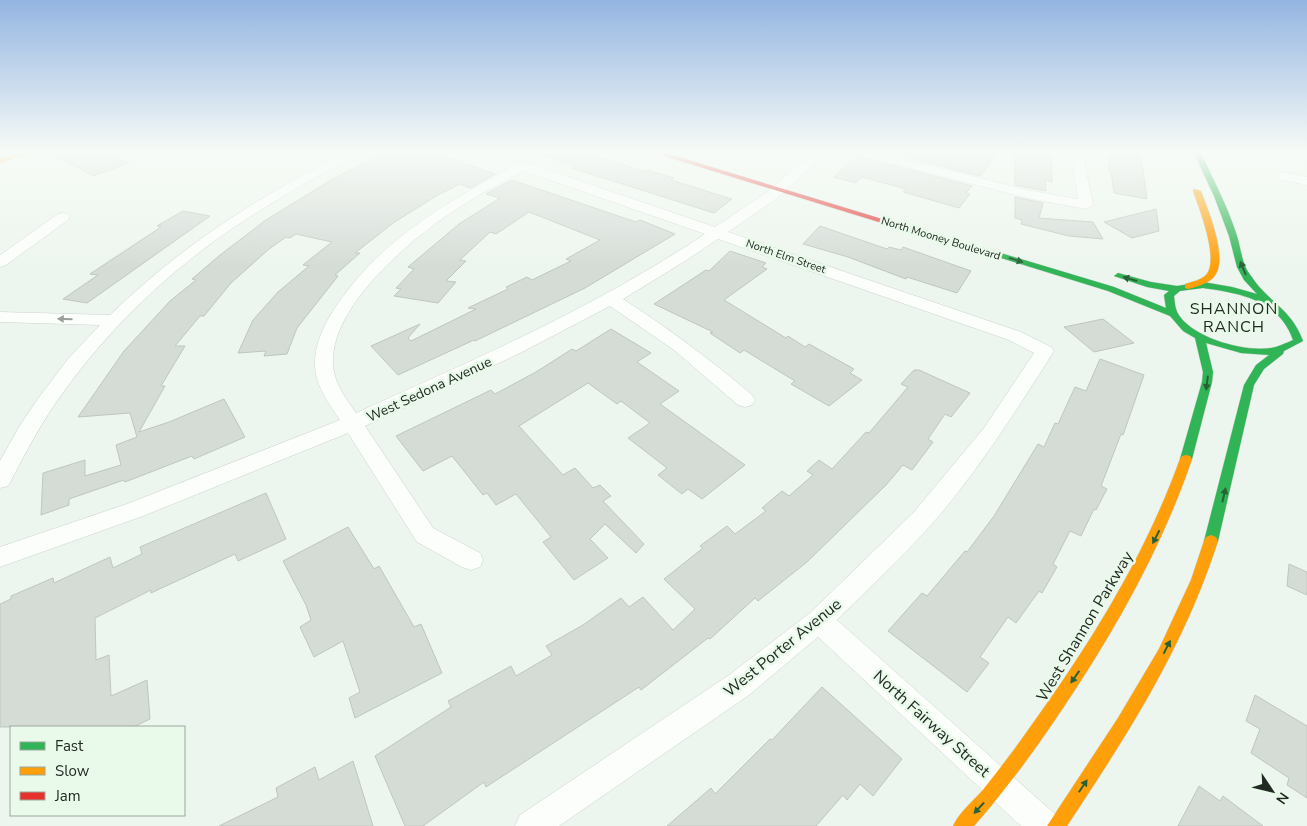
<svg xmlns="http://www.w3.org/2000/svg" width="1307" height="826" viewBox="0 0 1307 826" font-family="'Nunito Sans',sans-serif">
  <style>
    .building { fill: #d5dcd6; stroke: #bec6bf }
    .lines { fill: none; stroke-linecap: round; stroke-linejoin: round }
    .street-casing { stroke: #cbd3cc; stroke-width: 1 }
    .fast-casing { stroke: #cbd3cc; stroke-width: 1 }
    .slow-casing { stroke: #cbd3cc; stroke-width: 1 }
    .jam-casing { stroke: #cbd3cc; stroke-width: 1 }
    .street { fill: #fcfefc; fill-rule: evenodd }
    .fast { fill: #30b455; fill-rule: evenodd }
    .slow { fill: #ff9f0a; fill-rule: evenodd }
    .jam { fill: #e5322d; fill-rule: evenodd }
    .oneway { fill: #286138 }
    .oneway2 { fill: #9a9f9b }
    .labels { text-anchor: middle; stroke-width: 5; stroke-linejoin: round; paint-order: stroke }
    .far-street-label { font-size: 11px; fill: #232a24; stroke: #e9faea }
    .street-label { font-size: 14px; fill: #232a24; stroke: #e9faea }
    .quarter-label { font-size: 16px; letter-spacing: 1px; fill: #232a24; stroke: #e9faea }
    .near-street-label { font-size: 16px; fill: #232a24; stroke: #e9faea }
  </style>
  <rect width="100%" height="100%" fill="#edf6ee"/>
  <path class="building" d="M47,151H105L129,163L93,176Z
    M388,151H430L495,174L470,188L460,184L438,195L393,223L355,253H360L335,275L338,276L297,328L287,354L264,356L266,351L238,353L253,320L278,292L309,266L303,265L332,242L296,234L290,238L286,237L269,249L231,283L204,316H200L175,346H185L161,386H165L139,432L169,422L224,399L245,437L194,459L192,456L125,482L124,480L69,499V505L41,515L43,473L85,460V476L121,465L116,445L137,437L130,413L78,417L124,351L170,301L196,280L192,279L220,255L266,220L331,180Z
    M540,151H581L646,172L648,170L674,178L671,180L732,199L714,213L572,168L575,166L539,154Z
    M883,151H1001L980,176Z
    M1015,151H1051L1052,182L1045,180L1046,191L1015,185Z
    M1108,151H1131L1132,155L1141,156L1147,199L1114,193L1111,172L1109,171Z
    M857,156L972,186L966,193L970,194L959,208L903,192L906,189L862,177L856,183L834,177Z
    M512,180L636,222L640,220L675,234L585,288L475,341L474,340L398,375L371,346L420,324L408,338L411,341L476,309L468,308L508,289L506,287L527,277L532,280L571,261L566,259L600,240L529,212L496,234L490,232L460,260L466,261L446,281L456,282L438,303L394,296L401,289L396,288L414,269L408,267L459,224L500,198L486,194Z
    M1015,197L1043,203L1039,218L1093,222L1103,239L1069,236L1021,224L1022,220L1015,218Z
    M1156,209L1159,231L1132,238L1104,222Z
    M183,211L210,216L87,303L63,299L98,275L90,274L161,227L157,226Z
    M820,226L887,249L889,247L901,250L903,247L971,271L957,293L907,277L906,279L848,257L803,244Z
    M730,251L766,263L762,267L767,269L724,300L786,338L788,336L805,347L809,344L854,369L850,373L862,380L829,406L791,384L795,381L744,350L740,353L710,333L713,332L654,304L706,270L709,271Z
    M1103,319L1134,343L1094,352L1064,327Z
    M611,329L651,353L637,362L679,391L660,404L745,465L702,499L688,489L682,494L658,475L667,468L628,438L650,423L621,401L617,404L588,383L519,426L563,475L575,468L593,488L600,485L611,496L603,501L644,544L636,553L605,524L590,539L608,558L574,580L543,542L551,537L516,494L496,505L487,493L483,495L452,456L423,471L396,436L491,390L495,394L536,372L572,349L576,351Z
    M1100,359L1144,375L1123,435L1121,434L1101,486L1107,489L1096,510L1094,509L1081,536L1070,531L1053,564L1057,567L1042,593L1039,591L1016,623L1008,617L980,657L989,663L967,692L888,631L922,593L927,596L965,551L967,552L994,516L1038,444L1044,447L1055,423L1058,424L1075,387L1086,391Z
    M914,370H919L970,393L951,417L945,414L928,439L933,442L912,470L903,465L886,485L807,562L758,601L755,598L710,639L708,638L641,690L639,687L486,787L484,782L423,826H405L375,756L451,707L448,701L511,666L516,676L552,655L546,646L583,625L621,598L629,607L643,597L673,630L695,609L664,579L703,548L700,546L727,526L735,534L766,511L762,508L782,491L789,496L813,475L807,471L819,460L832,469L866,432L869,433L908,387L901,384Z
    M266,493L286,539L238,561L235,554L151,593V590L95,618L96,660L109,655L111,696L147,680L150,719L133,727H0V604L11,599V596L53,578L54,583L110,557L113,568L142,554L140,547Z
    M348,527L374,569L379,566L414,627L421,624L442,673L355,718L349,698L360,692L343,641L314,657L300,627L311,620L306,605L283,561Z
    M1289,564L1307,572V595L1287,586Z
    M822,687L902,759L873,796L860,784L847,800L843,795L816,826H667L711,788L715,794L770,739L772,740Z
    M1255,695L1307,726V798L1287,785L1289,778L1251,753L1260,729L1246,721Z
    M353,761L373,826H219L278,797L276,788L315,767L319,780Z
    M1199,786L1220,801L1223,796L1263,826H1178Z"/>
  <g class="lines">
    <defs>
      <path id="street" d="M350,151H366C358,161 332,169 319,176C294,189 269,205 245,220C168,270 101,335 51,410C35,434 22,460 8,486L0,488V461L19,427L37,400L68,359L100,325L0,322V312L110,315C182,245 260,195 350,151Z
        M814,151H828L776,199L728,232L1021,332L1051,347L1054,351C1016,411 978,471 931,525C901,558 868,589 837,620L1056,815L1061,826H1021L818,637L749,695L559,826H515L520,815L729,675L810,613L914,512L984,428L1034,353L1009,340L718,239L685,261L623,299C668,328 711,360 752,395L755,400L752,405L745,407L738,405L674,350L610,306L520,353L365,426L433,528L480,553L483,560L480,567L471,570L462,567L417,542L348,433L143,516L0,567V547L127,504L340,420C329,403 316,387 315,366C314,345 325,322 337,305C383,237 449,202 518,163H528L715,227L766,193ZM524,171L705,234C596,307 476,359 356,413C346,398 335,385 333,366C328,307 413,237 458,208C479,194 502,183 524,171Z
        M854,151H875L1027,190L1078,199L1070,151H1082L1093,205L1086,209L1027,198L856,154Z
        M1284,172L1307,177V185L1279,179L1277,176L1279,173Z
        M63,213L68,214L70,217L68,220L6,265L0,267V255L58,214Z"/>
      <path id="fast" d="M1193,151H1200C1213,179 1228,207 1237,236C1241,249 1242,265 1251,276C1269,303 1291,308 1303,341L1284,351L1283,354L1264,369L1254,385L1218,541L1216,545L1211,547L1206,545L1204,541L1244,385L1256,365L1269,355L1241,353L1206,343L1213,372L1212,382L1192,459L1190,462H1182L1180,459L1202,382L1203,372L1195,338L1183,331L1170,316L1108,291L907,229L914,227L1114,287L1166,308L1164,295L1169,291L1147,287L1114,276L1118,273L1151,282L1177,286L1203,282L1232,287L1257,294L1244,280L1237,267L1229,236L1214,196ZM1203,288C1240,293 1279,300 1293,340C1286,343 1278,347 1271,348C1244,352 1198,339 1181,318C1175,311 1175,304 1174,296L1180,291Z"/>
      <path id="slow" d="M24,151H35L0,163V159Z
        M1194,189L1201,191C1208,210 1230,261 1213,278C1207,284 1196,287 1188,289L1185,288V284C1192,282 1201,280 1206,275C1220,260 1199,208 1193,191Z
        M1186,455L1190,456L1192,459C1161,550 1114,632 1061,711C1034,751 1006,790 974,826H953C959,813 972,802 982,791C997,772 1012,753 1026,733C1088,647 1144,559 1180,459L1182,456Z
        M1211,535L1216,537L1218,541C1183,649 1129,732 1067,826H1047L1118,718L1159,649L1191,580L1204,541L1206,537Z"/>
      <path id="jam" d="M648,151H659L915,229L908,231Z"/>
    </defs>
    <use href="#street" class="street-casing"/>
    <use href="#fast" class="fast-casing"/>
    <use href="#slow" class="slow-casing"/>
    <use href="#jam" class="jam-casing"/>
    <use href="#street" class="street"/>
    <use href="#fast" class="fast"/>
    <use href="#slow" class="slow"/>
    <use href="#jam" class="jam"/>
  </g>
  <defs><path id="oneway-solid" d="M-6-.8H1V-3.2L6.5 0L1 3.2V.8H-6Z" transform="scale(1.25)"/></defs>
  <g class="oneway">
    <use href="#oneway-solid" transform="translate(1016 260) rotate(17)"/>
    <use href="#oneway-solid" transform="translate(1243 268) rotate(-112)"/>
    <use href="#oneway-solid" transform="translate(1130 279) rotate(-164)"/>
    <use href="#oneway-solid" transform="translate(1207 383) rotate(97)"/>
    <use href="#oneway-solid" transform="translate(1224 495) rotate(-77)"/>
    <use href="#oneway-solid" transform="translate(1156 537) rotate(117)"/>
    <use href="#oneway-solid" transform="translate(1167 647) rotate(-63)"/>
    <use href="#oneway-solid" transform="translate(1075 677) rotate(125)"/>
    <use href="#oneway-solid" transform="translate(1083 786) rotate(-56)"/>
    <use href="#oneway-solid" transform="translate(979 808) rotate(133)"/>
  </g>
  <use class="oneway2" href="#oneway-solid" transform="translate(65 319) rotate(-178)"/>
  <linearGradient id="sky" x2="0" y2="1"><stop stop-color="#94b5e1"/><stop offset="0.57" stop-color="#f7fbf7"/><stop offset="1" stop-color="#f7fbf7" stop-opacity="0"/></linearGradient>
  <rect width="1307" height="267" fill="url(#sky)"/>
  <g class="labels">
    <g class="far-street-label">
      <text transform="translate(941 238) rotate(17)" y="4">North Mooney Boulevard</text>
      <text transform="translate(786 256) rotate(19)" y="4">North Elm Street</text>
    </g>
    <g class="street-label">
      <text transform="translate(429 389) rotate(-25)" y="5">West Sedona Avenue</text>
    </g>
    <g class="quarter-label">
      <text x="1234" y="314">SHANNON<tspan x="1234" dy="18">RANCH</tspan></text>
    </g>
    <g class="near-street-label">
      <text transform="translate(1084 626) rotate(-59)" y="6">West Shannon Parkway</text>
      <text transform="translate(782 647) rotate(-39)" y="6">West Porter Avenue</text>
      <text transform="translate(932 723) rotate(42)" y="6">North Fairway Street</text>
    </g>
  </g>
  <rect x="10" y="726" width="175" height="90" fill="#e9faea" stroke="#9aa79b"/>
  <rect x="20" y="742" width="25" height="8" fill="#30b455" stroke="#9aa79b"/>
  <text x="55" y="751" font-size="15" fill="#232a24">Fast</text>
  <rect x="20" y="767" width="25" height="8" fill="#ff9f0a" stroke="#9aa79b"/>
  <text x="55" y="776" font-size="15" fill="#232a24">Slow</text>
  <rect x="20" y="792" width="25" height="8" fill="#e5322d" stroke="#9aa79b"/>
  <text x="55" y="801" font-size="15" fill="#232a24">Jam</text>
  <g transform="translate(1272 791) rotate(125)" stroke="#e9faea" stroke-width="4" paint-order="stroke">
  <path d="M0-4L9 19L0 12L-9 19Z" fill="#232a24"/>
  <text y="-8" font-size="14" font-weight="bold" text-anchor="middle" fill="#232a24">N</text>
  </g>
</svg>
